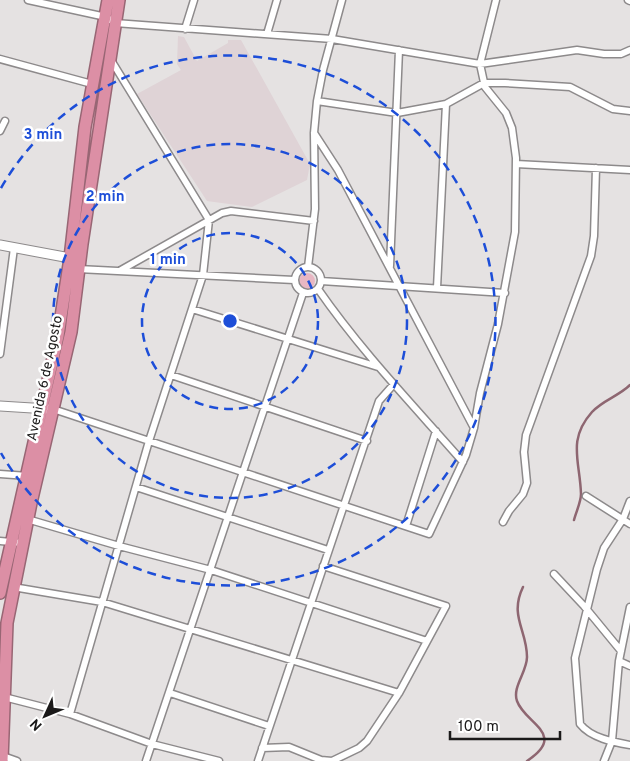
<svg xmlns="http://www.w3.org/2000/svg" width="630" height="761" viewBox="0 0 630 761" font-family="Overpass,sans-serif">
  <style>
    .built { fill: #dfd3d6 }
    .green { fill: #e8b7c3 }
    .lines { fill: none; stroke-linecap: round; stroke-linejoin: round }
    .stream { stroke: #8e6671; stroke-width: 2.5 }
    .street-casing { stroke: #8d8a8b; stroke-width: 9 }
    .secondary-casing { stroke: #8d8a8b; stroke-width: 11 }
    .highway-casing { stroke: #986674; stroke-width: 14 }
    .street { stroke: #fff; stroke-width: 6 }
    .secondary { stroke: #fff; stroke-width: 9 }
    .highway { stroke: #dc8fa5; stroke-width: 11 }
    .ring { fill: none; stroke: #1d4ed8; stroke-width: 2.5; stroke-dasharray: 9 6 }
    .labels { text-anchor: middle; stroke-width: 5; stroke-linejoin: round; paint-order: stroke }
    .street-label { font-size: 14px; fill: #1b1a1a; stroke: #fff }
    .centre { fill: #1d4ed8; stroke: #fff; stroke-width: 2.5 }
    .ring-label { font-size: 15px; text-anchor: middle; font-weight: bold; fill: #1d4ed8; stroke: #fff; stroke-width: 5; stroke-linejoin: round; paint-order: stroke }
  </style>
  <rect width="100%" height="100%" fill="#e5e2e2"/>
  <path class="built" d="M178,36L184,37L197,61L228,43V40H241L310,164L307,180L252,207L207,201L137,94L181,70L177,64Z"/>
  <path class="green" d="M106,33L110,34L78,254L74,253Z
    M299 281a8 8 0 1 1 16 0a8 8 0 1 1-16 0Z"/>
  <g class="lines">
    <path class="stream" d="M574,520C576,512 581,502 581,494C580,461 567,440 592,412C603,400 619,396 630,385
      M523,587C509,616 527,630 527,657C527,672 512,687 517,701C525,724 568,734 527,761"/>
    <defs>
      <path id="street" d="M28,0L106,17L115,23L332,39L480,64L577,50L604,54H621L630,50
        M628,0L630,1
        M185,29L194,0
        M267,34L277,0
        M0,59L92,84
        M317,101L397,113L446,104
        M0,131L5,121
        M314,133L338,170L474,428
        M516,164L630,170
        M390,266L399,50
        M295 280a13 13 0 1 1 26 0a13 13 0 1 1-26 0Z
        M308,267L315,209L314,133L317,101L323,70L342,0
        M78,269L294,280
        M121,270L222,213L231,211L314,221
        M321,281L505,293
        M437,288L446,104L484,83H505L570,87L613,109L630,111
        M318,289C361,351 413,405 463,462
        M192,309L378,367
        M0,354L14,248
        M171,375L367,441
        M53,409L429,534L466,455L474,428L480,393L498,324L515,232L516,158L512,128L506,113L485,87L480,64L496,0
        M0,474L28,476
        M136,487L328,550
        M586,496L630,524
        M630,501L623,519L604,548L597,569L575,658L580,724C591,738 613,742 630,745
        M27,519L119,546L211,570L427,641
        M503,522L509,511L523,494L527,483L524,452L526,435L591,256L594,236L596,168
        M406,526L436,431
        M0,541L22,543
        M554,574L584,606L621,651
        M13,587L102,602L399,693
        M619,661L630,666
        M170,693L269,726
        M4,697L70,714L152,744L219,761
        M70,714L149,441L203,275L209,220L111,60
        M262,748L289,747L321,760L332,761L359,748L367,741L399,693L446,606L323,566
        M3,756L17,761
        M146,761L303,293
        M258,761L379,401L394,384
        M604,761L612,741L619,661L630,607"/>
      <path id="secondary" d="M0,245L70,258
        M0,406L48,409"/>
      <path id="highway" d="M0,593L58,336L70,258L85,127L108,0
        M2,761L7,623L31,503L71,332L82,244L119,0"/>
    </defs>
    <use href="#street" class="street-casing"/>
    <use href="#secondary" class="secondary-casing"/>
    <use href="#highway" class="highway-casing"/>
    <use href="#street" class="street"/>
    <use href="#secondary" class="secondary"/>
    <use href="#highway" class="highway"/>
  </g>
  <g class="ring">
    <circle cx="230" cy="321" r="88"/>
    <circle cx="230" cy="321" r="177"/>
    <path d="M1 188A265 265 0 1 1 1 453"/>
  </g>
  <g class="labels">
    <g class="street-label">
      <text transform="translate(44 378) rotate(-78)" y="5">Avenida 6 de Agosto</text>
    </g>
  </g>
  <circle cx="230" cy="321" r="8" class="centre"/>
  <g class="ring-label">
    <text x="43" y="139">3 min</text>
    <text x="105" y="201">2 min</text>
    <text x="168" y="264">1 min</text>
  </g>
  <g transform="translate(45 716) rotate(226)" stroke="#ffffff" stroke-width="4" paint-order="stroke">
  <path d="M0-4L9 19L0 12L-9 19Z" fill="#1b1a1a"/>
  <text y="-8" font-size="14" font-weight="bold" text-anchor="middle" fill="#1b1a1a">N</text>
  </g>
  <path d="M450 731v8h110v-8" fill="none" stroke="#1b1a1a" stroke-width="2.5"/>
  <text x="458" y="731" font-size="15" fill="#1b1a1a" stroke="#ffffff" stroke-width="4" paint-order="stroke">100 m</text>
</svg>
